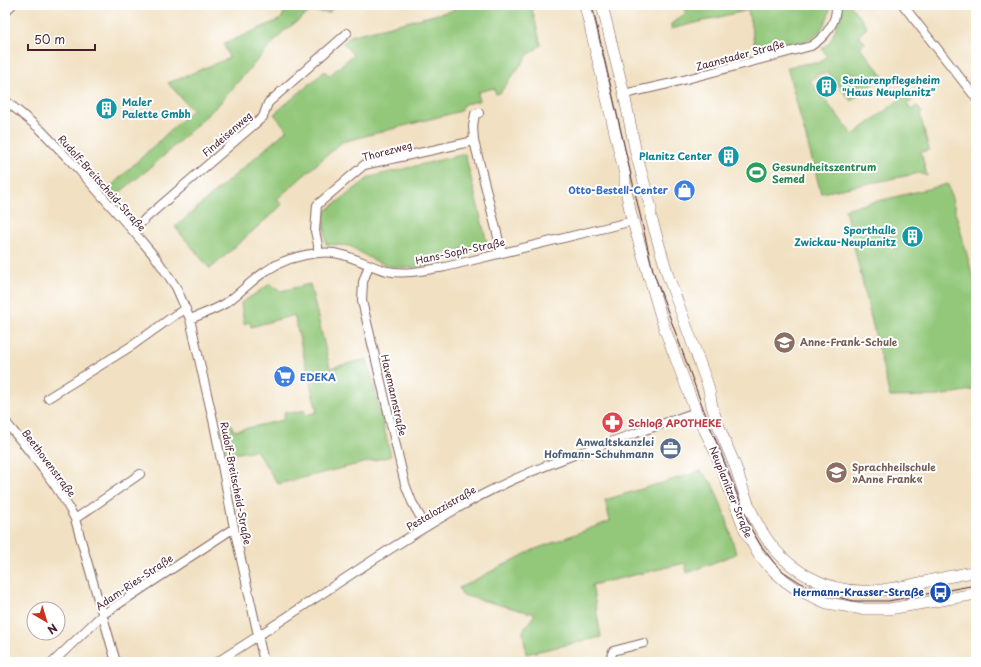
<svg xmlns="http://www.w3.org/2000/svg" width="981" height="667" viewBox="0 0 981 667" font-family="'Playpen Sans',sans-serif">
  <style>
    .green { fill: #93c87a; stroke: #6e7452 }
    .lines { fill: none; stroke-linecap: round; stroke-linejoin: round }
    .street-casing { stroke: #846360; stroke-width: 10 }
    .secondary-casing { stroke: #846360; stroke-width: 12 }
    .street { stroke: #fff; stroke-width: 8 }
    .secondary { stroke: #fff; stroke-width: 11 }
    .tram { stroke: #4a1f2b; stroke-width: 1 }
    .labels { text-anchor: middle; stroke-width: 4; stroke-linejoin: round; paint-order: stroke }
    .street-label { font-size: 10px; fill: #4a1f2b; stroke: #fff }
    .culture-label { font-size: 10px; font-weight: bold; fill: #0d838f; stroke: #fff; text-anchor: start }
    .leisure-label { font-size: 10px; font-weight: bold; fill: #27864d; stroke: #fff; text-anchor: start }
    .shop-label { font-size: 10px; font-weight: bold; fill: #366cbe; stroke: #fff; text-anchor: end }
    .education-label { font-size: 10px; font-weight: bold; fill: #785e54; stroke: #fff; text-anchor: start }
    .health-label { font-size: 10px; font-weight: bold; fill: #be3a42; stroke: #fff; text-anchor: start }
    .service-label { font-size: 10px; font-weight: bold; fill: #4e5e75; stroke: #fff; text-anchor: end }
    .transit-label { font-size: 10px; font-weight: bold; fill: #164399; stroke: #fff; text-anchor: end }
  </style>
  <rect width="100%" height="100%" fill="#fff"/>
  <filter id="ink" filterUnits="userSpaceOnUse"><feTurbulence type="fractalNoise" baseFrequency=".025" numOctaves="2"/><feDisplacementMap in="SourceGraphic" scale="8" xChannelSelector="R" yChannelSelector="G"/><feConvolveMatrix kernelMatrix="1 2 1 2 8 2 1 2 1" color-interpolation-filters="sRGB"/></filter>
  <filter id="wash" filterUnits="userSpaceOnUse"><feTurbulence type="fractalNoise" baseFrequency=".012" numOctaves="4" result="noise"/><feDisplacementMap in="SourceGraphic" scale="16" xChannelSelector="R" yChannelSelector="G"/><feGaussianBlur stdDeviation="0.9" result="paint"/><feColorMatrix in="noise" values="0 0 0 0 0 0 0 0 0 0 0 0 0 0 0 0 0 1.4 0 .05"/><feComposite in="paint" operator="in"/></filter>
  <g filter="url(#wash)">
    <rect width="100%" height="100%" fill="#f1e1c2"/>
    <path class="green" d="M288,5H335L329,13L311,11L284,31L242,77L221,102L156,163L115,196L109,188L192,110L168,83L229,58L224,44L281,19Z
      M453,5H531L541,45L528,55L500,93L496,94L494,88L478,92L479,101L464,104L461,111L342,142L277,199L282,205L210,269L175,227L287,130L274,114L325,71L329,76L353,55L343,43L350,36L454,10Z
      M685,5H831C829,15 826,23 820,31C808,45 773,49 756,53L748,10L671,29V24L686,13Z
      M841,5H850L865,24L867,28L859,35L865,43L860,47L883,76L851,101L828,72L823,75L821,73L810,81L853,135L907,94L912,100L907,105L912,110L917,106L922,113L920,114L929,150L921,152L927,176L920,173L821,193L787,67L810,63H819L827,56L822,49L830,42L841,15Z
      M465,154L487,243L433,256L435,265L406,268L389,266L373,260L350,246L326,244L324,224L326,211L370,177Z
      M948,184L976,288V389L939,396L890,397L845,209Z
      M270,284L281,291L310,284L330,368L367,359L391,456L278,484L256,450L227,455L221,427L231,424L234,431L283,420L285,411L293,413L304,410L306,415L317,412L294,315L251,327L250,322L244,324L241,303Z
      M701,471L712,483L725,514L736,554L687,573L685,563L592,585L601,637L526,654L523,631L535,614L462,595L459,588L533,550L610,521L605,500Z"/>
  </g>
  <g filter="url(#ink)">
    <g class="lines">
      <defs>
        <path id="street" d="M903,5L976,98
          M5,12L12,5
          M624,94L668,84L811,46C825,37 837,23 836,5
          M5,100L41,130L79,170L133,231L156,258L176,287L190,319L204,381L214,424L234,528L264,662
          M479,113L475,114L473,126L474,141L502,253
          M133,231L146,218L263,117L268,103L344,36L347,33
          M318,252V245L315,231L317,205L364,165L474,141
          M369,265L363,282L362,301L405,484L412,502L426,527
          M190,319C202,314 215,310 226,303C240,293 252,280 266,271C282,260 299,255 318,253C343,249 364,265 387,271C406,275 426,270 445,267L633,221
          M48,398L133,345L175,315L186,309
          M5,421C29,451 58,485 75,519L116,662
          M75,519L140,474
          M53,662L102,615L234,528
          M217,662C304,608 386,547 476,498C545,461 622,439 696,412
          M609,662L613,651L644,643"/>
        <path id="secondary" d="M585,5L625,175V185L631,215L664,327L696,412L715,451L746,532L759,555L774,571L785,581L798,590L827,603L863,609H889L976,594
          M602,5L624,94L636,153L651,208V217L668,276L707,383C710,391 710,398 712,406C718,428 728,448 736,468C743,489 749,511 761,530C784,569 826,594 872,591C898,589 926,581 952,576C960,575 968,572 976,572"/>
      </defs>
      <use href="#street" class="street-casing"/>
      <use href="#secondary" class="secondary-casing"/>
      <use href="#street" class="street"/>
      <use href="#secondary" class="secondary"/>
      <path class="tram" d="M592,5L653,271L703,408L741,505L751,529L760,544L775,564L784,572L801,583L833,596L854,601H888L976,585"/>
    </g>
  </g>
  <defs>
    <symbol id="building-disc" viewBox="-11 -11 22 22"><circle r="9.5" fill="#0f9aa8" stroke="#fff"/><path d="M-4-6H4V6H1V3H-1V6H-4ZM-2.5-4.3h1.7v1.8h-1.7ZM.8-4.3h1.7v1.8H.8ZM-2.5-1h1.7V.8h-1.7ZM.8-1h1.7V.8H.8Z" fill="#fff"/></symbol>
    <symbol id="stadium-disc" viewBox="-11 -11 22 22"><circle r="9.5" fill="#2e9e5b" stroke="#fff"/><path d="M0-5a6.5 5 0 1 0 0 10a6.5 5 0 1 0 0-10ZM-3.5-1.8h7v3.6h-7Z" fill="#fff"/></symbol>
    <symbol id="shop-disc" viewBox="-11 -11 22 22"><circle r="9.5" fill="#3f7fe0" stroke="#fff"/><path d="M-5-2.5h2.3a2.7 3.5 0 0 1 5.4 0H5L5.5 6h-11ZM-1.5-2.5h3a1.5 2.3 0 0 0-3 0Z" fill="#fff"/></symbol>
    <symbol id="school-disc" viewBox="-11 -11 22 22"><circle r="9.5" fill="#8d6e63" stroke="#fff"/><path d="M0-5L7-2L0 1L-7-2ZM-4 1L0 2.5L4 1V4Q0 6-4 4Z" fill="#fff"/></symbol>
    <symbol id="supermarket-disc" viewBox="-11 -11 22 22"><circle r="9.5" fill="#3f7fe0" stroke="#fff"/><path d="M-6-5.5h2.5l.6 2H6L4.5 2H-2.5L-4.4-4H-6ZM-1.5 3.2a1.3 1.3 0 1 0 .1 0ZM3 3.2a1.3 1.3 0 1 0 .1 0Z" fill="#fff"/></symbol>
    <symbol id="pharmacy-disc" viewBox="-11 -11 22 22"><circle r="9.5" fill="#e0444e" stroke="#fff"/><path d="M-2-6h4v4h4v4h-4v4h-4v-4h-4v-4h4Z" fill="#fff"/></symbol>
    <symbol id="office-disc" viewBox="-11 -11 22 22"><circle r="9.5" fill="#5c6f8a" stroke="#fff"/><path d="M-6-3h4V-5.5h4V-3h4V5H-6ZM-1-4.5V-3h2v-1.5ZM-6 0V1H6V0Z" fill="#fff"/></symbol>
    <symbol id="bus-disc" viewBox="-11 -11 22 22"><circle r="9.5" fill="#1a4fb4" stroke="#fff"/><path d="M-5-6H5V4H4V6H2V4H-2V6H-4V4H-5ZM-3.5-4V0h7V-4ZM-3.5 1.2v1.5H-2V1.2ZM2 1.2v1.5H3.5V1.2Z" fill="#fff"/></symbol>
  </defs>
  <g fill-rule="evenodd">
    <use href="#building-disc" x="814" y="74" width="25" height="25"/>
    <use href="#building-disc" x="94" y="96" width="25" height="25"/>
    <use href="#building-disc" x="716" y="144" width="25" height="25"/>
    <use href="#stadium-disc" x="744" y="160" width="25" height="25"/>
    <use href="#shop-disc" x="672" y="178" width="25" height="25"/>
    <use href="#building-disc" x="900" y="224" width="25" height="25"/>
    <use href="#school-disc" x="772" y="330" width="25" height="25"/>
    <use href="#supermarket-disc" x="272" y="364" width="25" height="25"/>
    <use href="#pharmacy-disc" x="600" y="410" width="25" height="25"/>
    <use href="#office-disc" x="658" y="436" width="25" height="25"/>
    <use href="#school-disc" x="824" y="460" width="25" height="25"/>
    <use href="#bus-disc" x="928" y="580" width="25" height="25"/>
  </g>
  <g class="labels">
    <g class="street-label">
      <text transform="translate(740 55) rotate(-15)" y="4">Zaanstader Straße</text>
      <text transform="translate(227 134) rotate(-41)" y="4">Findeisenweg</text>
      <text transform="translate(387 151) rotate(-15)" y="4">Thorezweg</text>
      <text transform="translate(102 183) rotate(48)" y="4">Rudolf-Breitscheid-Straße</text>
      <text transform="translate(460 251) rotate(-12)" y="4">Hans-Soph-Straße</text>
      <text transform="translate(394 395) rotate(77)" y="4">Havemannstraße</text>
      <text transform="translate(49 463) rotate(53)" y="4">Beethovenstraße</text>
      <text transform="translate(236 483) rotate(79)" y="4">Rudolf-Breitscheid-Straße</text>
      <text transform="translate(731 492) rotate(68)" y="4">Neuplanitzer Straße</text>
      <text transform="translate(441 508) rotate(-30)" y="4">Pestalozzistraße</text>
      <text transform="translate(134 582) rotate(-34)" y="4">Adam-Ries-Straße</text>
    </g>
    <g class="culture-label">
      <text x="842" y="84">Seniorenpflegeheim<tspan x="842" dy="12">"Haus Neuplanitz"</tspan></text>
      <text x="122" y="106">Maler<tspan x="122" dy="12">Palette Gmbh</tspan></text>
      <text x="712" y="160" text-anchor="end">Planitz Center</text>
      <text x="896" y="234" text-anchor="end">Sporthalle<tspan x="896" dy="12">Zwickau-Neuplanitz</tspan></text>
    </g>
    <g class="leisure-label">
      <text x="772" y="171">Gesundheitszentrum<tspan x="772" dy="12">Semed</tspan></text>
    </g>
    <g class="shop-label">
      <text x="668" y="194">Otto-Bestell-Center</text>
      <text x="300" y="381" text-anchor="start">EDEKA</text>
    </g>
    <g class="education-label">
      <text x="800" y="346">Anne-Frank-Schule</text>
      <text x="852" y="471">Sprachheilschule<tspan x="852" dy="12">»Anne Frank«</tspan></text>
    </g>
    <g class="health-label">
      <text x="628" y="427">Schloß APOTHEKE</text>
    </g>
    <g class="service-label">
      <text x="654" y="446">Anwaltskanzlei<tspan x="654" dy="12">Hofmann-Schuhmann</tspan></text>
    </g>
    <g class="transit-label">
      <text x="924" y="596">Hermann-Krasser-Straße</text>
    </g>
  </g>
  <rect width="981" height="667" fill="none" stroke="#fff" stroke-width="20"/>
  <g transform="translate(46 621) rotate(142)"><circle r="19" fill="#ffffff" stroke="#b7a5aa"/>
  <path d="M0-3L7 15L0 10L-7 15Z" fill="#c8321e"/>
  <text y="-6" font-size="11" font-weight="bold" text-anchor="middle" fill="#4a1f2b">N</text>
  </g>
  <path d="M28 44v6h67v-6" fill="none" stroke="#4a1f2b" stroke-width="2"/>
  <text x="34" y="44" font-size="12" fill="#4a1f2b" stroke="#ffffff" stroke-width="3" paint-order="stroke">50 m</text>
</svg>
